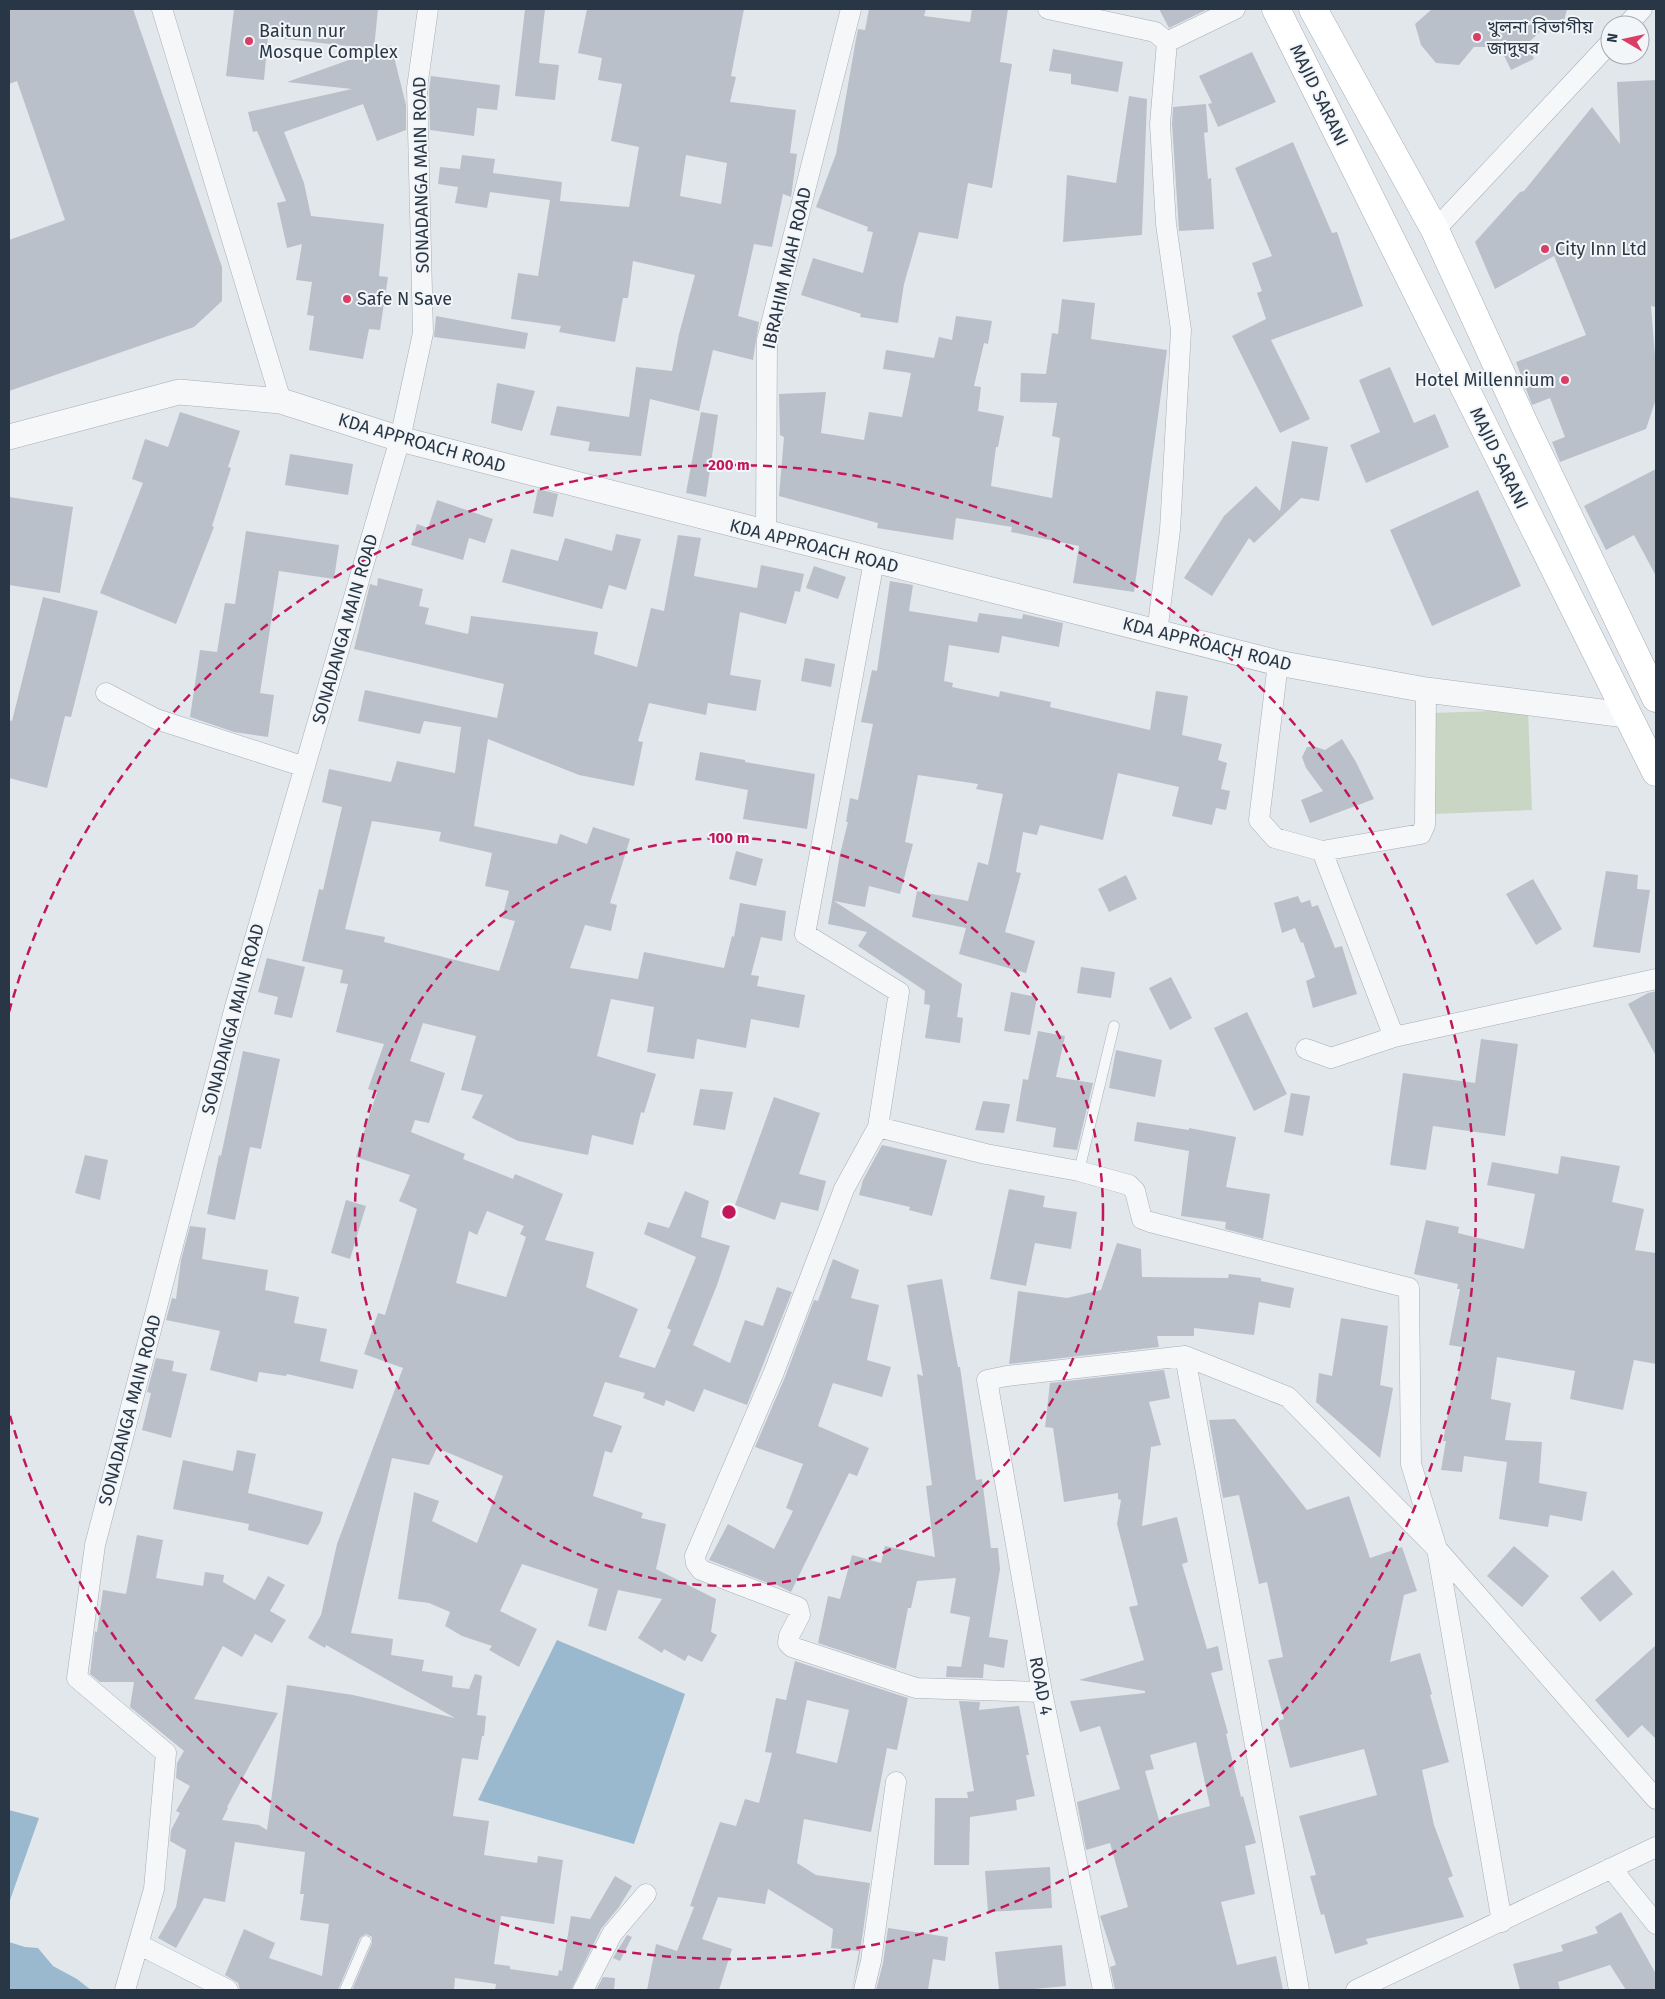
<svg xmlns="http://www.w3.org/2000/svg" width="1665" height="1999" viewBox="0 0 1665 1999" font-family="'Fira Sans','Noto Sans Bengali',sans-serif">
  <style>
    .green { fill: #c9d6c3 }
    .water { fill: #9bb9ce }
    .building { fill: #b9c0ca; fill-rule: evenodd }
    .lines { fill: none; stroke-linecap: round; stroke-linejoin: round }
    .service-casing { stroke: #a7aeb7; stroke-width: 11 }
    .minor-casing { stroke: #a7aeb7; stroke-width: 21 }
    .tertiary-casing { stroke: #a7aeb7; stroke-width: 26 }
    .secondary-casing { stroke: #a7aeb7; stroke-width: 29 }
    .service { stroke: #f5f7f9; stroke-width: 10 }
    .minor { stroke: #f5f7f9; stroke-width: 20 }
    .tertiary { stroke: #f5f7f9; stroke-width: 25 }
    .secondary { stroke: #fff; stroke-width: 28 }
    .ring { fill: none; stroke: #c2185b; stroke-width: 2.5; stroke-dasharray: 9 6 }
    .poi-dot { fill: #da3e65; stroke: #f2f6f9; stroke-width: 2 }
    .labels { text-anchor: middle; stroke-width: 4; stroke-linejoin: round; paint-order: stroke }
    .poi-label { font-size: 18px; fill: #293645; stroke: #f2f6f9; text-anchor: start }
    .street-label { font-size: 18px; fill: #293645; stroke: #f2f6f9 }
    .centre { fill: #c2185b; stroke: #f2f6f9; stroke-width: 2.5 }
    .ring-label { font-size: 15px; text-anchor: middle; font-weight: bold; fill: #c2185b; stroke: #f2f6f9; stroke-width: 4; stroke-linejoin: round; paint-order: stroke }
  </style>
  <rect width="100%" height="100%" fill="#e2e7ec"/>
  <path class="green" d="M1528,710L1532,810L1434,814L1431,713Z"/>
  <path class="water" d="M557,1640L685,1694L634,1844L478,1800Z
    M9,1810L39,1818L9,1903Z
    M9,1942L25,1947L38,1948L53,1966L77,1979L91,1990H9Z"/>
  <path class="building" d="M9,9H133L222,267V301L194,327L9,391V240L65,220L17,81L9,84Z
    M234,9H378L374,49L268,37L264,80L226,76Z
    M525,9H545L539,63L559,65L555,100L515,96Z
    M587,9H744L731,76L736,77L730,102L796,110L790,153L797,154L791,197L783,194L772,247L754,244L738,316L759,322L753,360L713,350L699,411L650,399L641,456L588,451L590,442L550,435L557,406L629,417L636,367L672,371L679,334L695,275L633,261L628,298H623L615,342L559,332L561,326L511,319L518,273L538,276L550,200L490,192L487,208L455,203L458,187L438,184L440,167L460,169L462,155L495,159L493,173L562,182L560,201L629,207L639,147L611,141L622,84L598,80L602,58L578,53ZM686,155L727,163L721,204L680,196Z
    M869,9H926L924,16L970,22L972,9H1008L1000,62L1012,64L992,188L968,183L958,239L919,232L904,284L898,323L860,317L861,314L801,295L813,258L863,273L873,232L867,231L868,227L816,207L836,154L856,39L858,29L865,30Z
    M1159,9H1208L1169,28Z
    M1432,9H1567L1562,30L1546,26L1528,43L1534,59L1511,70L1500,47H1474L1459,65L1436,63L1421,45L1415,24Z
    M391,45L406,105V130L377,141L363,104L284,132L304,183L311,216L384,224L379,276L388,277L380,330L369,329L363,359L309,350L314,316L307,315L312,282L296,280L302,244L287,248L277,203L286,201L257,131L253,132L248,112L352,89L287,82Z
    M1053,49L1123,62L1118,92L1071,84V74L1049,71Z
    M1252,52L1276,102L1218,127L1208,104L1212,103L1199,76Z
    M431,76L500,85L497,110L477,108L474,136L430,130L429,89Z
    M1656,80V307L1651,306L1656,368V399L1646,429L1560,462L1552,442L1565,437L1550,398L1532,405L1516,362L1586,335L1554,256L1495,289L1475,242L1520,192L1524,191L1592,107L1620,144L1617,82Z
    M1129,96L1147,99L1142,235L1063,242L1067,175L1116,183Z
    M1206,104L1208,132L1204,133L1208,179L1211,178L1214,229L1179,231L1172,124L1173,107Z
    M1293,142L1332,233L1337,232L1363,306L1271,340L1310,419L1280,433L1232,336L1266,319L1257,293L1262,291L1252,263L1272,256L1235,168Z
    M1062,299L1095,303L1091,339L1167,350L1134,592L1073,583L1079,546L1011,532L1012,527L956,518L953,540L877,528L878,523L779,496L784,437L780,435L779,394L826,392L821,433L864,440L869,412L902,417L911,373L883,369L886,350L934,358L939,337L952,340L956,316L992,321L988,344L984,343L974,386L981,387L978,411L1004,416L998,447H996L991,486L1052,498L1060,438L1052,436L1057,403L1020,402L1021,373L1046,374L1052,333L1058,334Z
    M436,316L528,333L525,349L434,337Z
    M1390,367L1414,423L1435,414L1449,447L1366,483L1350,445L1380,432L1359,380Z
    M497,383L535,391L522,431L491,423Z
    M180,412L240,431L228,467L231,468L212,526L214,527L176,624L100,593L143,483L132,479L145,439L168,447Z
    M701,412L718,415L706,497L686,493Z
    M1292,441L1328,447L1319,501L1301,498L1254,543L1249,538L1212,596L1184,578L1224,516L1256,486L1280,511Z
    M290,454L353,464L348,495L285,485Z
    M1656,469V576L1634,535L1606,550L1584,506Z
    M538,489L558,494L553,517L533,513Z
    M1478,490L1521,586L1432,626L1390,530Z
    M9,497L73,507L60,593L9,585Z
    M437,500L493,519L485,543L469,538L463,560L411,545L417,524L428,528Z
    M246,531L339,545L334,579L279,571L260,693L274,695L268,737L234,732L190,717L200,650L217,652L225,603L235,604Z
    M616,534L641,539L626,590L609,585L602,609L502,582L511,549L558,561L565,538L612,551Z
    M678,535L701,538L694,576L757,588L761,565L804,574L800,592L795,591L786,624L740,612L730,675L761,680L756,711L708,703L706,715L649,703L638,741L643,742L634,786L579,775L488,739L474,826L557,844L560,834L587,844L593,827L630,839L610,903L617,905L611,931L585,925L570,968L638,979L644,952L724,968L732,936L734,937L740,903L786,911L782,941L761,937L751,975L759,976L757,986L805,995L799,1028L751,1019L746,1048L697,1039L694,1059L647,1052L654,1007L611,999L597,1056L656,1074L644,1113L641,1112L633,1145L592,1135L588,1155L518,1141L472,1118L483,1095L461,1090L476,1036L423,1023L410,1061L445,1073L429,1123L415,1120L411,1132L465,1154L463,1159L513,1179L515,1174L563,1194L545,1240L594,1252L586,1287L638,1309L619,1357L655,1368L671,1330L667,1328L696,1257L644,1234L648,1222L669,1228L685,1191L709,1201L701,1237L730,1246L717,1285L693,1345L730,1363L745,1320L763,1326L777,1287L792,1292L747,1405L704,1389L694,1412L666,1400L664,1406L643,1398L645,1393L605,1382L593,1416L622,1426L612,1453L605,1451L593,1496L643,1513L641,1518L666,1524L656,1569L716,1599L711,1632L717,1635L702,1662L688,1655L685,1661L664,1649L662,1653L638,1638L662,1599L618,1590L606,1631L588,1626L598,1589L522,1564L500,1611L537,1629L519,1667L489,1650L492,1646L462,1636L445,1626L450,1612L429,1603L398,1599L414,1492L439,1501L432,1521L477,1543L503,1476L437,1448L429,1465L392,1458L351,1633L393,1639L391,1655L424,1660L422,1671L453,1676L452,1687L469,1689L475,1674L482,1676L477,1715L486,1716L484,1736H482L478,1760L462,1758L453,1816L489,1821L484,1855L537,1863L538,1856L563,1860L554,1924L501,1916L494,1964L510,1966V1969L558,1976L559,1970L562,1971L571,1916L590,1919L615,1876L632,1886L619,1907L601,1929L571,1990H495L496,1984L455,1978L454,1990H352L372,1943V1937L366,1934L360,1938L338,1990H240L238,1983L225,1975L244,1929L275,1943L269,1958L322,1976L329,1924L300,1920L304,1894H300L305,1852L235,1842L225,1902L204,1898L176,1948L158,1938L176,1907L186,1850L170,1841L171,1830L180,1813L176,1811L190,1786L176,1778L177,1763L184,1751L130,1707L134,1682H100L90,1674L95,1631L97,1632L103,1590L126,1594L137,1535L163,1540L156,1578L203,1586L205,1572L224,1575L223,1582L255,1600L268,1576L285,1585L270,1611L286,1620L272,1643L255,1634L242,1657L223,1646L194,1699L278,1713L227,1807L228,1808L222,1820L259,1825L267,1830L287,1685L353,1695L455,1718L326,1645L325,1648L308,1638L321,1615L337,1544L403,1368L364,1354L378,1313L385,1315L417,1209L399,1201L410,1175L356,1157L377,1092L368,1089L384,1044L336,1032L348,984L340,983L343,970L302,961L319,889L323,890L342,807L322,802L329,769L391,782L397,761L455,773L461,727L424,721L420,734L358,721L365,690L497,718L504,684L354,649L370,584L377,586L378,578L423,589L419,606L429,608L425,624L468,634L471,616L598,632L594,654L637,667L651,608L664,611ZM372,821L441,832L439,841L492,853L485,886L509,891L502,918L515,921L499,971L384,942L385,937L345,929ZM487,1211L524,1226L520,1234L526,1237L506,1297L456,1283L469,1231L477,1235Z
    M814,566L846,577L838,599L806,588Z
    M890,581L913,585L909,611L977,622L979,613L1022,619L1023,614L1063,623L1059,647L1002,636L999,653L949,645L944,681L953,683L952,687L999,697L1000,691L1051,702L1050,707L1150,730L1156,691L1188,696L1182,735L1222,744L1218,760L1227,763L1221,789L1230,791L1226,810L1216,808L1212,825L1172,816L1179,787L1118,773L1103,840L1040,825L1037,835L1023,832L1016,872L1021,873L1005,932L1035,941L1026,973L959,954L966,928L912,917L917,891L968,901L978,862L988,865L1003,794L976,789L978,784L918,775L905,842L913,844L900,894L869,886L865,907L834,901L962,984L957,1017L963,1018L960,1043L925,1038L930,1005L924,1004L925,991L858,946L867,932L828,924L840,854L848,822H846L850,798L858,800L873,724L861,722L872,670L877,671Z
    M43,597L98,611L71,717L65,716L47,788L9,778V720L12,721Z
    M805,658L835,664L831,687L801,681Z
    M1342,739L1356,762L1374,799L1310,823L1301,800L1323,791L1306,768L1302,757L1307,747H1316L1325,750Z
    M700,752L745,760V762L815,774L807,829L743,819L748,790L695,780Z
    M736,851L763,859L756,886L729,879Z
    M1606,871L1638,875L1637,889L1650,890L1640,953L1593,947Z
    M1126,875L1137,899L1109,912L1098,889Z
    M1533,879L1562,929L1536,945L1506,894Z
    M1298,896L1301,903L1310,900L1312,907L1318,905L1335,948L1342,946L1357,994L1313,1008L1306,981L1315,977L1303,942L1301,943L1295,928L1282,933L1274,903Z
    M267,958L305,967L292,1018L274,1014L278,997L258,992Z
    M1081,967L1115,972L1111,998L1077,993Z
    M1171,977L1192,1018L1170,1030L1149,988Z
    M1656,991V1056L1628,1004L1648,993Z
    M1011,992L1037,997L1030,1035L1004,1031Z
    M1247,1012L1287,1094L1254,1111L1214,1028Z
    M1038,1031L1065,1036L1056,1077L1093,1083L1077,1150L1053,1147L1056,1128L1016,1121L1023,1079L1028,1080Z
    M1481,1039L1518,1044L1505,1136L1433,1126L1426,1170L1390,1165L1403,1073L1475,1083Z
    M1116,1050L1162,1060L1155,1097L1109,1088Z
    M243,1051L280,1059L261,1149L250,1147L235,1220L207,1214L219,1155L221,1156Z
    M700,1089L733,1092L725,1130L693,1125Z
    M1291,1093L1310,1096L1303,1136L1284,1132Z
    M774,1097L820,1113L799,1174L826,1181L818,1211L781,1202L775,1220L735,1205Z
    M983,1101L1010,1104L1004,1133L975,1130Z
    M1137,1122L1189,1130V1128L1236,1137L1226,1187L1270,1194L1263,1239L1225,1229L1226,1222L1181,1216L1189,1151L1134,1141Z
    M882,1145L947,1160L932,1216L909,1210L910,1207L859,1195L863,1180Z
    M85,1155L108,1160L100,1200L75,1193Z
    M1561,1156L1620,1166L1612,1202L1644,1209L1635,1250L1656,1253V1364L1634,1360L1623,1410L1570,1399L1575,1371L1497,1357L1491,1399L1511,1403L1505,1440L1542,1442L1539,1483L1587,1492L1582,1521L1550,1515L1548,1527L1499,1519L1507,1462L1464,1456L1462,1472L1441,1470L1446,1441H1443L1452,1392H1455L1462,1347L1449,1345L1460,1289H1457L1458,1284L1414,1274L1426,1220L1459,1227L1458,1233L1524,1249L1535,1194L1487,1185L1492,1162L1558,1174Z
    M1009,1189L1045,1196L1043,1207L1077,1212L1071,1249L1035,1243L1026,1286L990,1279Z
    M346,1200L366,1206L350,1259L331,1253Z
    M190,1226L206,1228L202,1259L268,1270L265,1290L299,1297L294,1323L327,1329L320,1361L358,1370L353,1389L287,1374L286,1376L259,1372L257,1382L210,1370L220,1331L166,1320L172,1298L176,1299L181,1260Z
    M1117,1243L1141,1249L1142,1277L1228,1278L1229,1274L1261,1278V1281L1294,1288L1290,1308L1259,1302L1254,1335L1194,1328V1336H1157L1159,1347L1009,1364L1018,1291L1067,1298L1101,1290Z
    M833,1259L859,1270L851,1298L879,1305L867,1360L891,1367L882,1397L833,1383L818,1426L869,1448L857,1476L849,1473L791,1592L773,1583V1585L709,1560L728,1524L774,1549L793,1511L786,1508L803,1464L755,1447L785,1377L814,1300L818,1301Z
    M942,1279L958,1367H960L976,1480L982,1479L991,1548H998L1000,1569L989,1637L1008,1640L1004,1668L984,1664L983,1678L946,1677L947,1666L961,1667L970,1617L950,1613L956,1578L917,1581L911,1608H908L896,1669L818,1643L828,1596L840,1599L852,1555L881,1563L885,1546L935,1557L926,1486L932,1485L917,1374L923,1376L907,1285Z
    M1341,1318L1388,1326L1380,1385L1393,1388L1380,1458L1316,1402L1319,1373L1332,1376Z
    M156,1358L174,1361L172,1371L187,1374L171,1438L142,1430L151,1393L147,1392Z
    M1164,1370L1170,1398L1149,1402L1161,1445L1151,1447L1142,1526L1177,1517L1188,1562L1182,1564L1207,1649L1218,1646L1223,1670L1211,1673L1228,1733L1226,1734L1241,1797L1243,1796L1256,1843L1245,1846L1255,1894L1221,1902L1237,1965L1276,1956L1283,1990H1115L1110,1967L1116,1965L1100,1916L1128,1907L1110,1843L1086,1850L1077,1802L1120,1789L1100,1726L1080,1732L1070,1701L1145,1693V1691L1079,1680L1144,1660L1129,1607L1138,1605L1117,1524L1121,1500L1118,1499V1493L1064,1502L1053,1428L1045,1427L1050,1383ZM1196,1742L1210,1806L1159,1820L1145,1771L1154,1769L1150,1755Z
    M1235,1419L1307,1510L1349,1496L1370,1558L1402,1547L1417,1591L1404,1595L1390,1662L1420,1653L1432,1694L1430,1695L1449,1762L1422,1770L1434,1825L1453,1876L1448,1878L1464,1917L1366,1939L1368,1944L1335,1954L1324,1914L1321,1915L1310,1876L1316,1875L1299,1816L1377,1795L1364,1749L1290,1768L1278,1721L1284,1719L1268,1660L1283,1657L1267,1582L1259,1584L1239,1495L1223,1498L1209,1420Z
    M237,1450L256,1454L248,1493L323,1512L320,1523L308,1545L248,1530L249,1524L173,1509L183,1460L233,1471Z
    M1514,1546L1549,1576L1522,1607L1487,1576Z
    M1613,1570L1633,1594L1600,1622L1580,1598Z
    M1656,1645V1739L1642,1725L1628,1738L1595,1700Z
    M795,1661L908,1698L897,1750L887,1748L871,1832L804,1819L797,1863L816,1875L870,1883L859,1959L852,1990L859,1951L831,1948L833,1929L768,1889L765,1904L718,1897L702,1939L732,1949L719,1990H647L656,1944L677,1951L694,1907L690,1906L720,1822L736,1826L745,1799L759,1803L772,1753L765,1752L776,1698L786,1700ZM807,1700L849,1710L837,1763L796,1753Z
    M959,1701L980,1702L979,1710L1019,1706L1029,1755H1026L1035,1796L1016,1800L1017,1810L970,1817L969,1865H934L935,1798H968L967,1792L974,1791Z
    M1050,1867L1052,1908L988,1912L985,1871Z
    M1621,1912L1656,1974V1990H1626L1610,1965L1558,1982L1560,1990H1520L1513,1964L1563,1951L1561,1945L1598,1933L1595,1927Z
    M888,1928L948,1937L945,1961L933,1959L928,1990H876L883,1963Z
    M627,1935L632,1937L620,1961L613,1958Z
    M1062,1945L1066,1986L1024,1990H999L995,1952Z
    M603,1977L615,1978L614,1990H596Z"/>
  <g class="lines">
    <defs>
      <path id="service" d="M1079,1171L1114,1026
        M345,1990L366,1941"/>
      <path id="minor" d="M162,9L281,401
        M1048,9L1155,32L1167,42
        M1627,25L1642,9
        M1435,230L1610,43
        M766,533L767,340L851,9
        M874,561L805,934L899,992L878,1127L844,1189L774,1372L695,1556L696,1563L701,1570L798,1607L800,1615L789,1636L788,1643L792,1647L916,1688L1042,1692
        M1157,633L1170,530L1181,330L1166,224L1160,124L1167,42L1235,9
        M1278,663L1259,820L1275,838L1322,851
        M1426,690L1425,825L1421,834L1322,851L1394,1037L1656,979
        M106,693L156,719L305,767
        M1306,1049L1331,1058L1394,1037
        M878,1127L986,1154L1079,1171L1129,1185L1135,1191L1142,1219L1150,1222L1409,1288L1411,1464L1437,1549L1502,1922
        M1185,1356L1299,1990
        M1611,1868L1656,1924
        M140,1945L228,1990
        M125,1990L154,1889L166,1753L77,1678L95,1545L235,1007L400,439L423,333L417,88L428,9
        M583,1990L612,1934L646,1894
        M864,1990L871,1961L896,1782
        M1103,1990L1042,1692L987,1380L1007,1376L1185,1356L1288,1397L1437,1549L1656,1799
        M1356,1990L1656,1847"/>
      <path id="tertiary" d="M9,437L179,392L281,401L400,439L1278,663L1426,690L1626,715"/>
      <path id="secondary" d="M1276,9L1656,772
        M1313,9L1435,230L1525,426L1656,698"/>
    </defs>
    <use href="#service" class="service-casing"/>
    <use href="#minor" class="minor-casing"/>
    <use href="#tertiary" class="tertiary-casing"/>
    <use href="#secondary" class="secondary-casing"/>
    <use href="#service" class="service"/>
    <use href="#minor" class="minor"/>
    <use href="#tertiary" class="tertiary"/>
    <use href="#secondary" class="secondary"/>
  </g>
  <g class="ring">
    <circle cx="729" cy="1212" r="374"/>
    <path d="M9 1012A747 747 0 1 1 9 1412"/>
  </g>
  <g class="poi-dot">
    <circle cx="1477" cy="37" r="5"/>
    <circle cx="249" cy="41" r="5"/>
    <circle cx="1545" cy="249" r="5"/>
    <circle cx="347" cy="299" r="5"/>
    <circle cx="1565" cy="380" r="5"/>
  </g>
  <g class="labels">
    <g class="poi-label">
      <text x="1487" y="33">খুলনা বিভাগীয়<tspan x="1487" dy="21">জাদুঘর</tspan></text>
      <text x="259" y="37">Baitun nur<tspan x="259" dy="21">Mosque Complex</tspan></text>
      <text x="1555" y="255">City Inn Ltd</text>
      <text x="357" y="305">Safe N Save</text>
      <text x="1555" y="386" text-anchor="end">Hotel Millennium</text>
    </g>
    <g class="street-label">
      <text transform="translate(1319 95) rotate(64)" y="6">MAJID SARANI</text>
      <text transform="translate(421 175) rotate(-91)" y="6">SONADANGA MAIN ROAD</text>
      <text transform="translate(787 268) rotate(-77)" y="6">IBRAHIM MIAH ROAD</text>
      <text transform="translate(422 443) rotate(16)" y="6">KDA APPROACH ROAD</text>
      <text transform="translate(1499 458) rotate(64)" y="6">MAJID SARANI</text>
      <text transform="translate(814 546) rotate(14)" y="6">KDA APPROACH ROAD</text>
      <text transform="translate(345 629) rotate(-74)" y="6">SONADANGA MAIN ROAD</text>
      <text transform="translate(1207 644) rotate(14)" y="6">KDA APPROACH ROAD</text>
      <text transform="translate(233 1019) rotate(-75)" y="6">SONADANGA MAIN ROAD</text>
      <text transform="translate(130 1410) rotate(-75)" y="6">SONADANGA MAIN ROAD</text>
      <text transform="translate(1041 1686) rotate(79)" y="6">ROAD 4</text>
    </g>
  </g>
  <circle cx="729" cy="1212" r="8" class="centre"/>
  <g class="ring-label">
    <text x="729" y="470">200 m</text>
    <text x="729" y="843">100 m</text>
  </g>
  <rect width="1665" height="1999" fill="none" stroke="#293645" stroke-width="20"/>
  <g transform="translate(1625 40) rotate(279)"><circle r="24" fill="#f2f6f9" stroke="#a2a9b1"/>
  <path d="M0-4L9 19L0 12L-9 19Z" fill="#da3e65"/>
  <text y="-8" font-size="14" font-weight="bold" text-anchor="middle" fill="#293645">N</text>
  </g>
</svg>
